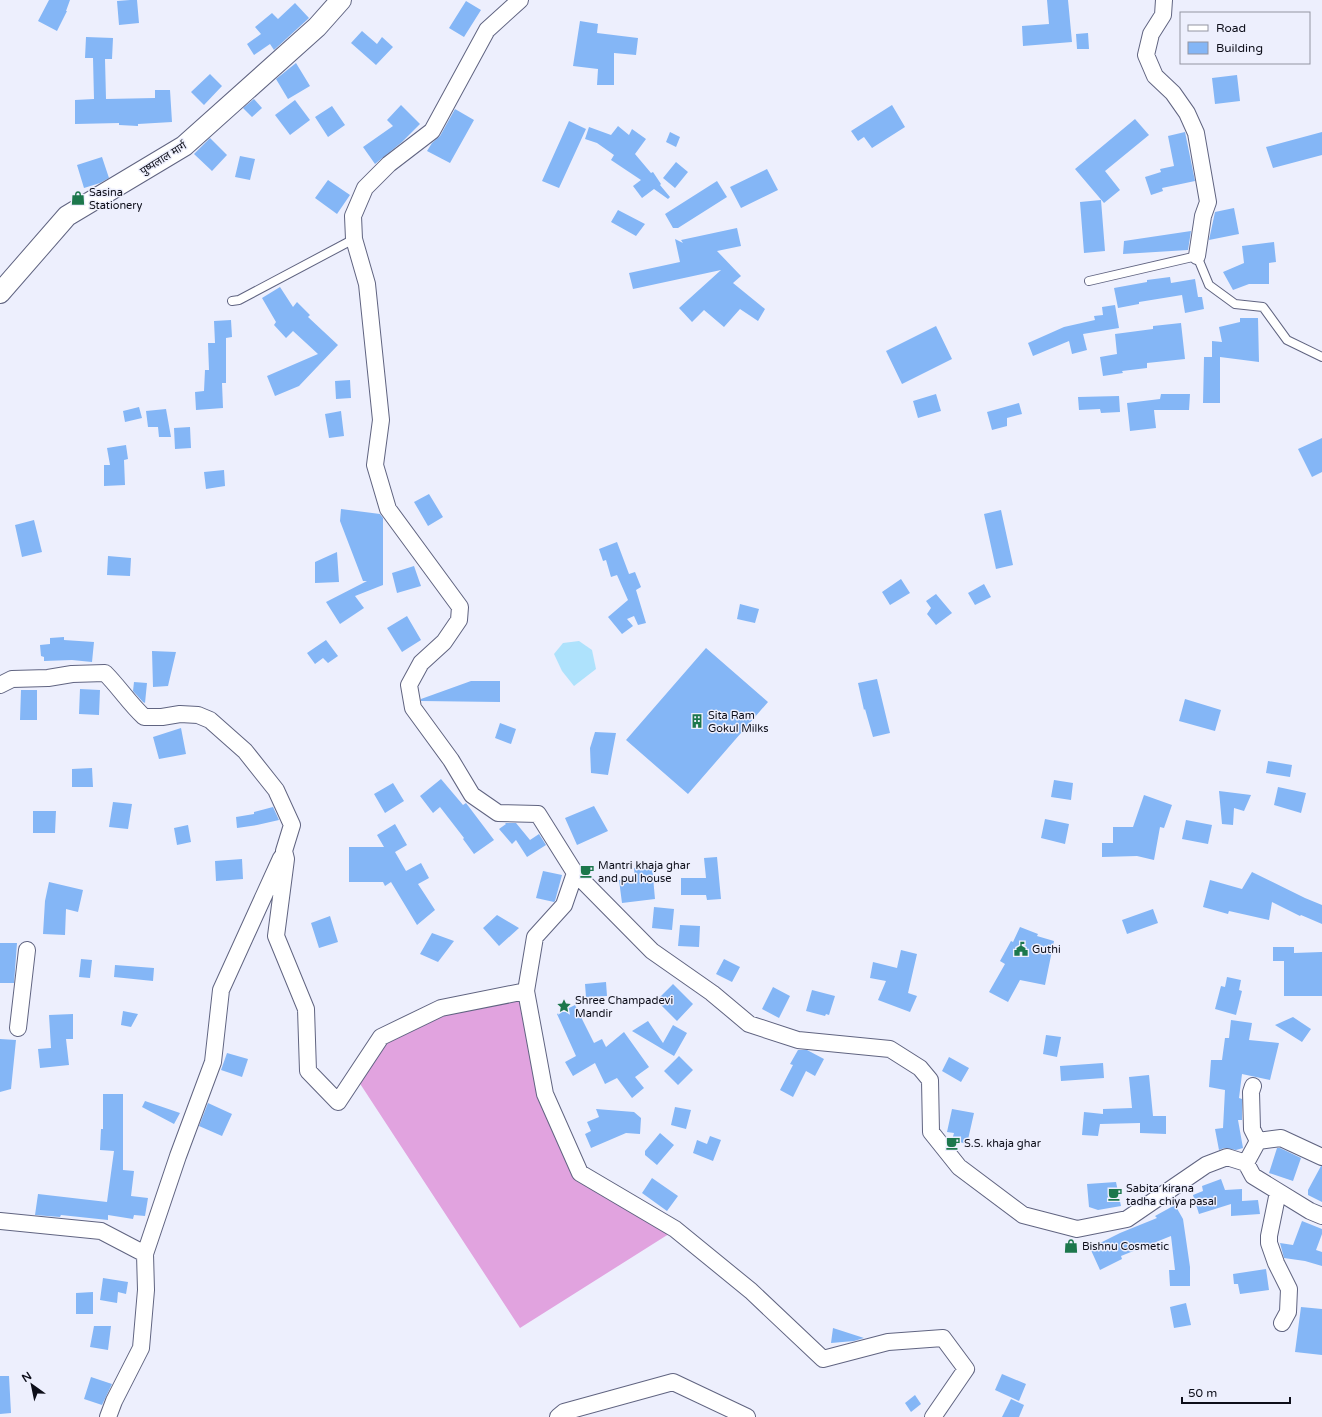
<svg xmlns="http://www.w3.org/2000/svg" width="1322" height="1417" viewBox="0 0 1322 1417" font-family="'Varela Round','Noto Sans Devanagari',sans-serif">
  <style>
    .forest { fill: #e1a3df }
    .water { fill: #aee2fc }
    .building { fill: #84b6f6 }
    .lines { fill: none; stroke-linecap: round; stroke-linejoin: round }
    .service-casing { stroke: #606481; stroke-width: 10 }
    .minor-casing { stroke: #606481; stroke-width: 18 }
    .tertiary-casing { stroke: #606481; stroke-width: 22 }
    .service { stroke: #fff; stroke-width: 8 }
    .minor { stroke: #fff; stroke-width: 16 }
    .tertiary { stroke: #fff; stroke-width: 20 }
    .labels { text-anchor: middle; stroke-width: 3; stroke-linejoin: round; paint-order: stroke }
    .street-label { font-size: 11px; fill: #0d0e19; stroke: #edeffd }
    .poi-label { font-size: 11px; fill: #0d0e19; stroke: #edeffd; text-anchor: start }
  </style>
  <rect width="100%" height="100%" fill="#edeffd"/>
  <path class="forest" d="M526,991L574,1174L672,1232L520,1328L355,1076L386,1042L441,1015Z"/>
  <path class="water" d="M579,641L592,650L596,669L574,686L562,671L554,654L563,643Z"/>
  <path class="building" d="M49,0H70L66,11H67L57,31L38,21Z
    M130,0H137L139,23L119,25L117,1Z
    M1047,0H1068L1072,42L1023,46L1022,26L1049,24Z
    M466,1L481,10L464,37L449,28Z
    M295,3L309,18L274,50L270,44L254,55L247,44L261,34L255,27L272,13L278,19Z
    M580,21L598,24L597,33L638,38L636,55L614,53V85H597L598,69L573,66Z
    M362,31L377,44L382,37L393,47L376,65L351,43Z
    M1088,33L1089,49H1077L1076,34Z
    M86,37L113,38L112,59H105L106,99L155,98V90H170L172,122L138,124V126L119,125V123L75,124V100L94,99L93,58H85Z
    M296,63L310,86L288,99L276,79Z
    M210,74L222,86L204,105L191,92Z
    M1237,75L1240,101L1215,104L1212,78Z
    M254,99L262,108L252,117L243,108Z
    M295,100L310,120L290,135L275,115Z
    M401,105L420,124L402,142L375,164L363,147L393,126L387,120Z
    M892,105L905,127L872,148L864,137L858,141L851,131Z
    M332,106L345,125L328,137L315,117Z
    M455,109L474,120L450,163L427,151L432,143L440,136Z
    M1135,119L1149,135L1105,171L1120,190L1104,203L1075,169Z
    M569,121L586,129L559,188L542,181Z
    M618,126L629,135L632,129L646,139L635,154L651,173L653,172L661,184L660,185L670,197L668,199L654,189L642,198L633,186L641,180L611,160L614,155L597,143L585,139L589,127L611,135Z
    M670,132L680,137L676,147L666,142Z
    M1185,132L1195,181L1162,188L1163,191L1151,195L1145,177L1161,172L1160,169L1174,166L1168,136Z
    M1322,132V155L1273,168L1266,147Z
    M210,138L227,155L212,171L194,154Z
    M240,156L255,159L250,180L235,177Z
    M102,157L109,178L100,183L84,188L77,165Z
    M676,162L688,172L675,188L663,178Z
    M767,169L778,190L741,208L730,187Z
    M328,180L350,195L337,214L315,198Z
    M717,181L727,197L678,228H673L665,214Z
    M1101,200L1105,251L1084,253L1080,202Z
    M1234,208L1239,234L1209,240L1215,212Z
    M618,210L645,224L636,236L611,222Z
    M737,228L741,246L717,251L741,276L733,283L765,309L758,321L740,309L724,327L704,310L692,322L679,308L721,270L633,289L629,273L680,262L675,239L683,243L681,240Z
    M1191,231L1188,250L1123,254L1124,241Z
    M1274,242L1276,262L1269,263V284H1249L1233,290L1223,272L1244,263L1242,246Z
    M1170,277L1171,283L1195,279L1198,297H1202L1204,309L1185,313L1182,295L1139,302V304L1118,308L1114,288L1147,282V280Z
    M280,287L293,307L297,302L310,315L308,317L338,345L299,386L275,396L267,376L318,354L293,331L286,338L274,325L276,322L262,298Z
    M1115,305L1119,328L1083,334L1087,350L1072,354L1069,341L1033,356L1028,343L1064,327L1095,320L1094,316L1103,315L1102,307Z
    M1240,318H1258L1259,362L1220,357V403H1203L1204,357H1212V341L1222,342L1219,327L1240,322Z
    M231,320L232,337L226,338V383H222L223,408L196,410L195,392L204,391L205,370H209L208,343H215L214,321Z
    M1181,323L1185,359L1147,363V368L1122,371L1123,373L1103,376L1100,357L1117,354L1115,334L1153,329V326Z
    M936,326L952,359L902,384L886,351Z
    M350,380L351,398L336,399L335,381Z
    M936,394L941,411L918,418L913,401Z
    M1161,394H1190L1189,410H1154L1156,428L1130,431L1127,403L1160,399Z
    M1119,396L1120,412L1101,413L1100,409L1079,410L1078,397Z
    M1019,403L1022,414L1007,418V426L992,430L987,412Z
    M139,407L142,418L125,422L123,411Z
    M166,409L171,437H159L158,427H148L146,411Z
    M341,411L344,436L329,438L325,414Z
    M190,427L191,448L175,449L174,428Z
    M1322,438V472L1312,477L1298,449Z
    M126,445L128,459L124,460L125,485L104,486V465H110L107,448Z
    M224,470L225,486L206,489L204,472Z
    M429,494L443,517L428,526L414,502Z
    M341,509L380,514L383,518V585L355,596L364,608L340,624L326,602L367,581H363L340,521Z
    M1001,510L1013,565L996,569L984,514Z
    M34,520L42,552L22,557L15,525Z
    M617,542L629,574L635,572L641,587L636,590L646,623L638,625L634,616L627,619L633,626L622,634L608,617L628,600L617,575L611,577L606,560L603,561L599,549Z
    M337,552L339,582L315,583V562Z
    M108,556L131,558L130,576L107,575Z
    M414,566L421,586L397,593L392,573Z
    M901,579L910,593L890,605L882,592Z
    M984,584L991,597L975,605L968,593Z
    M936,594L952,613L936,625L927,614L931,608L926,601Z
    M740,604L759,609L755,623L737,619Z
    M407,616L421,640L402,652L387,628Z
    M64,637V640L94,642L92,662L72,660L44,661V657L41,656L40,645L50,644V638Z
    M326,640L338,656L328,663L323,658L315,664L307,653Z
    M706,648L768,702L688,794L626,740Z
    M152,651L176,652L168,686L153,687Z
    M877,679L890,733L873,737L865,709L864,710L858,683Z
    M471,681H500V702L421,701V699Z
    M134,682L147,683L145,703L143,702L133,691Z
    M80,689L100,690L99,715L79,714Z
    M21,690H37V720H20Z
    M1185,699L1221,710L1215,731L1179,721Z
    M500,723L516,729L511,744L495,738Z
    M181,728L186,754L159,759L153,737Z
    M595,732L616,733L608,775L591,773L590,748Z
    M1268,761L1292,765L1290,777L1266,773Z
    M92,768L93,787H72V769Z
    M441,779L463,805L466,803L494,840L474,854L463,839L464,838L440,807L433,813L420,796Z
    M1054,780L1073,783L1071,800L1051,797Z
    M393,783L404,801L385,813L374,794Z
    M1278,787L1306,793L1301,813L1274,805Z
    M1219,791L1251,795L1244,811L1234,808L1233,825L1222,824Z
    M1144,795L1172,805L1164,828L1160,827L1154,860L1137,856L1102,857V843H1113V827H1133Z
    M113,802L132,804L128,829L109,827Z
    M594,806L608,831L577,845L565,818Z
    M273,807L279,820L257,825L237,828L236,817L254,814V812Z
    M33,811H56L55,833H33Z
    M1045,819L1069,824L1065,844L1041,838Z
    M1186,820L1212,825L1208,844L1182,839Z
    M505,823H516L530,840L539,834L546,845L527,857L516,840L512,844L499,829L506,824Z
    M395,824L407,845L395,852L406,871L421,863L429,878L418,884L435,910L417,925L391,882L385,886L383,882H349V847H384L377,835Z
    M188,825L191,842L177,845L174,828Z
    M717,857L721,899L707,900L706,895H681V878H706L704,858Z
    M242,859L243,879L216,881L215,861Z
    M652,866L655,899L622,903L619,880L635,878L634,868Z
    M543,871L562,875L555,901L554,902L536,898Z
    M1252,872L1305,898L1322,905V924L1301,915L1300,916L1272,902L1269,920L1229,911L1228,914L1203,907L1210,880L1242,889Z
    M49,882L83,890L78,912L66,909L65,935L43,934L45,901Z
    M654,907L674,909L672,930L652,928Z
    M1153,909L1158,923L1127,934L1122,920Z
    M497,915L519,928L499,946L483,928Z
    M330,916L338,942L319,948L311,923Z
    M680,925L700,926L699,947L678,946Z
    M1020,927L1038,934L1037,936L1054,941L1045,985L1020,980L1008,1002L989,992L1005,964L1000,961L1011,941L1013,942Z
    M432,933L454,941L438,962L420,954Z
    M0,943H17L14,983H0Z
    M1273,947H1294V953L1322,952V996H1284V961H1273Z
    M901,950L917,954L908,993L917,996L910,1012L878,1000L886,981L870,978L873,962L897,968Z
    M81,959L92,960L90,978L79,977Z
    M724,959L740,967L732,982L716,974Z
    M115,965L154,968L153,981L114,977Z
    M1227,977L1241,980L1239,990L1242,991L1236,1015L1215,1009L1221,986L1225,987Z
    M606,982L607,996L586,997L585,984Z
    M673,984L693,1004L677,1021L659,1003V998Z
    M773,987L790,996L779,1018L762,1009Z
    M812,990L835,996L829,1015L826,1014L825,1016L806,1011Z
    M575,1005L594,1043L602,1039L606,1047L624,1032L649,1067L635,1077L644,1088L632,1098L617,1078L605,1084L595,1063L573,1076L565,1062L576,1056L557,1014Z
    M123,1011L138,1014L131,1027L121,1025Z
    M73,1014V1039H66L69,1065L40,1068L38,1049L51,1048L49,1015Z
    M1293,1017L1311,1029L1302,1042L1275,1025Z
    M1231,1020L1252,1023L1249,1040L1279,1043L1270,1080L1242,1074L1239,1098L1242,1099V1120H1238L1243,1148L1236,1150L1224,1148L1219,1150L1215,1129L1223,1128L1225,1090L1209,1087L1211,1060H1222L1225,1038H1229Z
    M648,1021L663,1043L673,1025L687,1033L674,1056L632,1031Z
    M1046,1035L1061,1037L1057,1057L1043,1054Z
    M0,1039L16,1040L11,1089L0,1092Z
    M798,1050H807L824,1059L815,1076L806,1071L793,1097L780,1090L793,1065L790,1064Z
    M227,1053L248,1059L242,1077L221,1070Z
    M679,1056L693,1070L678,1085L664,1071Z
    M949,1057L969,1068L961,1082L942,1071Z
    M1103,1063L1104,1078L1061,1081L1060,1066Z
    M1149,1075L1153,1116H1166V1134L1140,1133V1123L1100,1124L1098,1136L1082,1135L1084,1112L1103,1114V1109L1132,1108L1129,1077Z
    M103,1094H123V1170L134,1171L131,1196L148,1198L145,1216L134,1215L133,1219L108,1215V1220L61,1215L60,1217L35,1215L38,1194L107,1202L114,1151L100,1150L101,1129H103Z
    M145,1101L180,1113L174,1124L142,1107Z
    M208,1103L232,1114L222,1136L199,1126Z
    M675,1107L691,1110L686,1129L671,1125Z
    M596,1109L634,1112L641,1118L640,1134L626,1133L591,1148L585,1134L591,1131L587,1122L599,1117Z
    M952,1109L974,1113L967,1144L952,1140L954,1133L947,1132Z
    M660,1133L674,1145L657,1165L645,1155V1151Z
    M710,1136L721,1140L713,1161L693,1153L697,1140L707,1144Z
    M1277,1148H1280L1301,1158L1293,1181L1269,1173Z
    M1321,1166H1322V1202L1308,1195V1190Z
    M652,1178L678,1196L667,1211L642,1193Z
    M1221,1179L1225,1190L1242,1189V1201L1258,1200L1260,1214L1231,1216V1204L1199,1214L1193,1195L1203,1191L1202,1186Z
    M1116,1182L1121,1206L1098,1210L1089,1207L1087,1184Z
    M1175,1205L1183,1219L1190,1267V1286H1170L1169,1270H1175L1171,1236L1121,1256L1122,1259L1100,1270L1090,1248L1120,1233L1157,1218L1155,1216Z
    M1302,1221L1322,1229V1234L1316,1250L1322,1252V1266L1305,1261L1284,1258L1280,1243L1293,1245Z
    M1266,1269L1269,1290L1240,1294L1238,1284H1234L1233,1274Z
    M103,1278L128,1282L126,1294L118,1292L117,1303L100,1300Z
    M93,1292V1314H76V1293Z
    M1186,1303L1191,1325L1174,1328L1170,1307Z
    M1301,1307L1322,1309V1355L1295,1352Z
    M94,1326H111L108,1350L90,1347Z
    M833,1328L864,1338L854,1341L831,1343Z
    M1002,1374L1026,1384L1019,1401L995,1390Z
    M0,1376H9L11,1413L0,1414Z
    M91,1377L112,1384L102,1405L84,1399Z
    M915,1395L921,1404L911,1412L905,1403Z
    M1011,1399L1024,1405L1019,1417H1002Z"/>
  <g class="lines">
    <defs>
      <path id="service" d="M1089,281L1197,256L1209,285L1235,304L1263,307L1287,340L1322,357
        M232,301L239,300L354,239"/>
      <path id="minor" d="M520,0L487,30L432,131L389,164L365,188L353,216L354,239L367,284L381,420L375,465L388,509L460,607L459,620L444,642L421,663L409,685L413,708L451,760L472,795L498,813L538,814L575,873L652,951L712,993L749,1024L798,1040L890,1049L920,1068L930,1080L931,1132L959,1167L1023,1215L1077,1229L1127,1219L1206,1165L1227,1157L1246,1163L1253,1176L1310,1211L1322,1216
        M1164,0L1163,15L1151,34L1146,55L1155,76L1173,93L1187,113L1196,133L1208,202L1203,216L1197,256
        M0,685L12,679L48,678L72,674L105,673C119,687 129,703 144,717H162L180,714L198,715L210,720L245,751L276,790L292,825L284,851L286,859L276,936L306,1009L308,1071L338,1102L381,1037L441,1008L526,991
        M575,873L564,905L535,937L526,991L545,1094L580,1173L675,1229L751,1291L823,1359L888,1342L943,1338L966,1369L933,1417
        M18,1028L27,950
        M1253,1086L1251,1092L1252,1129L1258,1141
        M1246,1163L1258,1141L1281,1138L1322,1157
        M1278,1192L1269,1236V1243L1276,1263L1289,1289L1288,1312L1282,1323
        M0,1221L101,1231L145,1254
        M108,1417L114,1401L141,1348L146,1290L145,1254L178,1156L213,1062L221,990L281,858
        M558,1417L564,1412L673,1382L747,1417"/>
      <path id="tertiary" d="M0,293L67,216L184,146L317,27L341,0"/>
    </defs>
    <use href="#service" class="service-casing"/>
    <use href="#minor" class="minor-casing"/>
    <use href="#tertiary" class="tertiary-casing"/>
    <use href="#service" class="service"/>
    <use href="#minor" class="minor"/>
    <use href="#tertiary" class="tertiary"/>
  </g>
  <defs>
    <symbol id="shop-bare" viewBox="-9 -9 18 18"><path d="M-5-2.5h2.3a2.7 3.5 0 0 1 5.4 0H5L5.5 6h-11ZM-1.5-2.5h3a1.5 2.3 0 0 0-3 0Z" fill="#1c774c" stroke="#edeffd" stroke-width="2.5" paint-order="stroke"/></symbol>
    <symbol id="building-bare" viewBox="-9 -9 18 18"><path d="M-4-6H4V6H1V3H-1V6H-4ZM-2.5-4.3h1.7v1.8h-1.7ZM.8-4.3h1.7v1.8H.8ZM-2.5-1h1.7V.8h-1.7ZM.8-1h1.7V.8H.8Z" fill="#1c774c" stroke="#edeffd" stroke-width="2.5" paint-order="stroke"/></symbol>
    <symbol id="cafe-bare" viewBox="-9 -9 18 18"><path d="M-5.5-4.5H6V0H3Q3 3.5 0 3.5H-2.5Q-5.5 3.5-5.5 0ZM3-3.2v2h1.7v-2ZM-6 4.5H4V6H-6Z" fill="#1c774c" stroke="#edeffd" stroke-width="2.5" paint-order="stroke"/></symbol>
    <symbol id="civic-bare" viewBox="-9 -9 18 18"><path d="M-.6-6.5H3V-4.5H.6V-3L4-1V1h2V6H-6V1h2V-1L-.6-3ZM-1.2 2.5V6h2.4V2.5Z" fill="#1c774c" stroke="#edeffd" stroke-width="2.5" paint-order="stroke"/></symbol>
    <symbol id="sight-bare" viewBox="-9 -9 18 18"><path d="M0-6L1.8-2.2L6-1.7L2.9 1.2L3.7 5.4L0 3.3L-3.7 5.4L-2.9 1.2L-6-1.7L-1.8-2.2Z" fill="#1c774c" stroke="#edeffd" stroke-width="2.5" paint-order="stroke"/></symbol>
  </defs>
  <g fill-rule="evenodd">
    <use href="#shop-bare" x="68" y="188" width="20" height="20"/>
    <use href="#building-bare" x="687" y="711" width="20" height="20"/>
    <use href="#cafe-bare" x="577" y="861" width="20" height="20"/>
    <use href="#civic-bare" x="1011" y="939" width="20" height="20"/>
    <use href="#sight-bare" x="554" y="996" width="20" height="20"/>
    <use href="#cafe-bare" x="943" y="1133" width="20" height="20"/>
    <use href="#cafe-bare" x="1105" y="1184" width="20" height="20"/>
    <use href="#shop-bare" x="1061" y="1236" width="20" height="20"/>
  </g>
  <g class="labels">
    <g class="street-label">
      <text transform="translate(163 158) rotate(-32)" y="4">पुष्पलाल मार्ग</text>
    </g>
    <g class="poi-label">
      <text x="89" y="196">Sasina<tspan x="89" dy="13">Stationery</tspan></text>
      <text x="708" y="719">Sita Ram<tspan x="708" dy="13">Gokul Milks</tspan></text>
      <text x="598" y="869">Mantri khaja ghar<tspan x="598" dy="13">and pul house</tspan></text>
      <text x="1032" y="953">Guthi</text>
      <text x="575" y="1004">Shree Champadevi<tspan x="575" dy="13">Mandir</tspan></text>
      <text x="964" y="1147">S.S. khaja ghar</text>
      <text x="1126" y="1192">Sabita kirana<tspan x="1126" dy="13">tadha chiya pasal</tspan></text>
      <text x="1082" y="1250">Bishnu Cosmetic</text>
    </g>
  </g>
  <rect x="1180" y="12" width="130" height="52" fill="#edeffd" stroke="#9395a2"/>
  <rect x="1188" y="25" width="20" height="6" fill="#ffffff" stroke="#9395a2"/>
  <text x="1216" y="32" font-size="12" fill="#0d0e19">Road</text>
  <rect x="1188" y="42" width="20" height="12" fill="#84b6f6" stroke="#9395a2"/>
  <text x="1216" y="52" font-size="12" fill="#0d0e19">Building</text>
  <g transform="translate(32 1385) rotate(327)" stroke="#edeffd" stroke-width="3" paint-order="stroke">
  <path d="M0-3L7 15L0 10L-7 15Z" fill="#0d0e19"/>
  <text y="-6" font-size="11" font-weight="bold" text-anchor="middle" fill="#0d0e19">N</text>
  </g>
  <path d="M1182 1397v6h108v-6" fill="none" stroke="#0d0e19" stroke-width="2"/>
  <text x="1188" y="1397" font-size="12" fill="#0d0e19" stroke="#edeffd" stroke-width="3" paint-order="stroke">50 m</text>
</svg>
